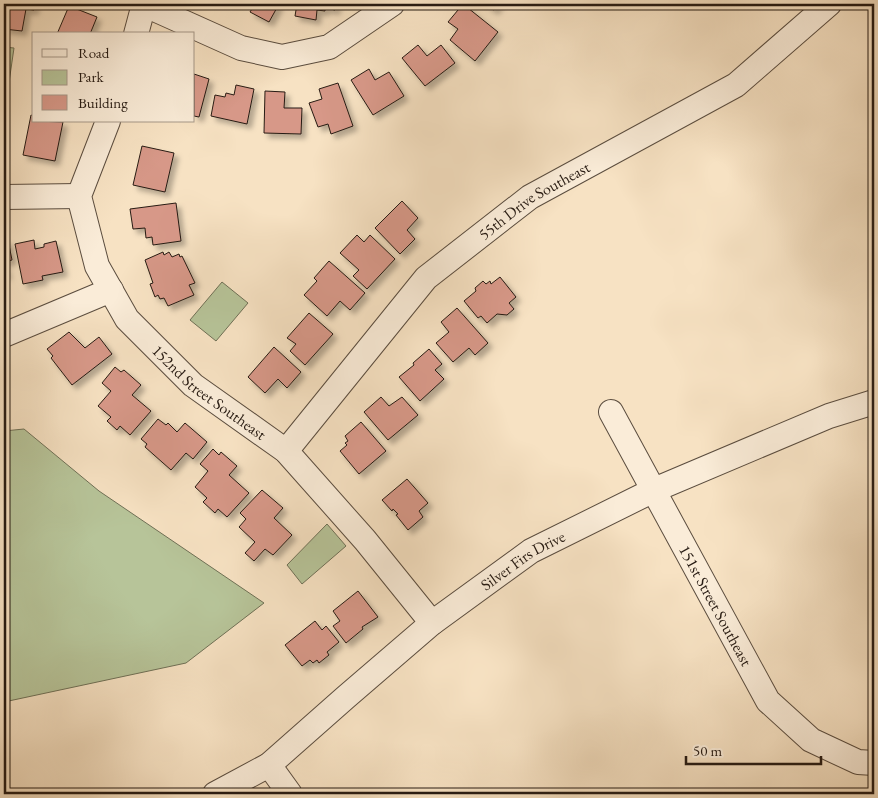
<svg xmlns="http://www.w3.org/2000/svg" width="878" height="798" viewBox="0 0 878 798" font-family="'EB Garamond',serif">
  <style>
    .green { fill: #b7c499; stroke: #6f7056 }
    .building { fill: #d79888; stroke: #271b13; filter: url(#shadow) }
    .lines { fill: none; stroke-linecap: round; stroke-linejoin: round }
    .minor-casing { stroke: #5b4d3f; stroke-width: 26 }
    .minor { stroke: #faecd8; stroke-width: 24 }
    .labels { text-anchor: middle; stroke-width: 4.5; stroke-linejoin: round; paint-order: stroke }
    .street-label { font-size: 16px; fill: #271b13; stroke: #faecd8 }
  </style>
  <defs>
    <filter id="shadow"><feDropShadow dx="4.5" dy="4.5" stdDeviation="2.5" flood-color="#0004"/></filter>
  </defs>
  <rect width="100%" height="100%" fill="#f7e2c3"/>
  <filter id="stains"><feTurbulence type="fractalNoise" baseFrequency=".004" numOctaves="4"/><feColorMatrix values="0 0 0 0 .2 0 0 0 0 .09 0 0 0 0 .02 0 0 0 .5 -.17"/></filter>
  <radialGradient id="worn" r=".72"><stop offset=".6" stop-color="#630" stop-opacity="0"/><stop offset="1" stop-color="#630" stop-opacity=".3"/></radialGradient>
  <path class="green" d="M4,47L14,48L7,96H4Z
    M222,282L248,303L216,341L190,320Z
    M24,429L99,491L264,603L186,663L4,702V431Z
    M327,524L346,546L302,584L287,565Z"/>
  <path class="building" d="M4,4H35L34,10L26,9L22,31L4,29Z
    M255,4H279L269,22L250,12Z
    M297,4H337L335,10L325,8V11L317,10L316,20L295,16Z
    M463,4L498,32L475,61L450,40L458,29L448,22Z
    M485,4H499L494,10Z
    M69,6L97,17L90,34H57Z
    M418,45L427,56L441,45L455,63L425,86L402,58Z
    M369,69L375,80L389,72L404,96L373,115L351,80Z
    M194,74L209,79L199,117L194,116Z
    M338,83L353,126L331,134L328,124L318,127L309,103L322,99L319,89Z
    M236,85L254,89L247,124L211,116L215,95L225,97L226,93L234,95Z
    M265,91L285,92L284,108H302L301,134L264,133Z
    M31,115L34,116V121L63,122L55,161L23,155Z
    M142,146L174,153L165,192L133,185Z
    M402,201L418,218L407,230L415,239L400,254L375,228Z
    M176,203L181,241L153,245L152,237L146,238L145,228L133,229L130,209Z
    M357,235L364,242L370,235L395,259L367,289L353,276L359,270L340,253Z
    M8,240L12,260L4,262L7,275H4V241Z
    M34,240L35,249L44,247V244L56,241L63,272L42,276L43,280L23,284L15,244Z
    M163,252L164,255L169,252L172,257L179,254L180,257L182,256L195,283L189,285L194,295L168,306L164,298L160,299L158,295L155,297L150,284L153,283L145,260Z
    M329,261L365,293L350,310L340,301L327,316L304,295L317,281L314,278Z
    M500,277L516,297L509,303L514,309L507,315L497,314L487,323L481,316L478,318L464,301L476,291L475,288L483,281L486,284L490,281L491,284Z
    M457,308L488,343L475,355L469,348L453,362L436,343L449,332L441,322Z
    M309,313L333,334L305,365L290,351L296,344L287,338Z
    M69,332L85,348L99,337L112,354L72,385L51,358L53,356L47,349Z
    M274,347L301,372L287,388L278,379L265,393L248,377Z
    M429,349L442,364L435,370L444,379L420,401L399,377L414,365L413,363Z
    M115,367L121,372L124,370L141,385L132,395L151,411L130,435L120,426L117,430L107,421L111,417L98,406L111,391L102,383Z
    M381,397L389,406L402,397L418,415L388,440L364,412Z
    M158,419L166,425L168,423L177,432L185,423L207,442L193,459L186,453L171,470L145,447L147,444L141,439Z
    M361,422L386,451L359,474L340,451L347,445L345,443L348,441L345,436Z
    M213,449L219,455L221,452L237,466L229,475L249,493L227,517L218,509L215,513L203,502L207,498L195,487L208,471L200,464Z
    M407,479L428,503L419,511L423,517L408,530L396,515L398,514L393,509L392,511L382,500Z
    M262,490L283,508L274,518L292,535L273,555L265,549L254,561L245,553L255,542L239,527L246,519L240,513Z
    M358,591L378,617L362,627L363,629L346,643L333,626L340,621L333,611Z
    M315,621L322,630L326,626L339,642L327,652L329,655L319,663L317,660L313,663L310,660L302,666L285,645Z"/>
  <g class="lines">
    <defs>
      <g id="minor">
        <path d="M143,4L241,48L282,57L329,47L392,4"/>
        <path d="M136,34L144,4"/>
        <path id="s1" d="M108,121L79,196L97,266L127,319L193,385L286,451L365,540L432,623"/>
        <path d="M4,197L79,196"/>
        <path d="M4,335L111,290"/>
        <path id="s2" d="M611,412L768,701L811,740L858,762L874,763"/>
        <path id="s3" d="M286,451L426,278L530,197L736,85L829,4"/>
        <path d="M269,765L290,794"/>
        <path id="s4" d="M215,794L269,765L346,697L432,623L531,551L654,490L829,416L874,402"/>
      </g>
    </defs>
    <use href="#minor" class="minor-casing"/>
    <use href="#minor" class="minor"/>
  </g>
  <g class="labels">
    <g class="street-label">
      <text dy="6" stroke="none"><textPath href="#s3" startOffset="356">55th Drive Southeast</textPath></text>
      <text dy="6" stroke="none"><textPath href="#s1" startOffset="324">152nd Street Southeast</textPath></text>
      <text dy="6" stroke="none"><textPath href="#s4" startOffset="388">Silver Firs Drive</textPath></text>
      <text dy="6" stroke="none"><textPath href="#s2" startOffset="220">151st Street Southeast</textPath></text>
    </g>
  </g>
  <rect width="878" height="798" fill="none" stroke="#f7e2c3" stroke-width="20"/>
  <rect x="5" y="5" width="868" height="788" fill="none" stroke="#271b13" stroke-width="2.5"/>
  <rect x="10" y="10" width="858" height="778" fill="none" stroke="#271b13"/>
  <rect x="32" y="32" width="162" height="90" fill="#faecd8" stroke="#a69889"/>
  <rect x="42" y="49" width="25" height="8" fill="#faecd8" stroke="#a69889"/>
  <text x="78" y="58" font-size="15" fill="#271b13">Road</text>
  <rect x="42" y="70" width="25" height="15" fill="#b7c499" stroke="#a69889"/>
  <text x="78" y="82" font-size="15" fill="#271b13">Park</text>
  <rect x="42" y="95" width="25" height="15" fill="#d79888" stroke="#a69889"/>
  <text x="78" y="108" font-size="15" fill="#271b13">Building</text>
  <path d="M686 756v8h135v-8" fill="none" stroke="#271b13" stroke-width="2.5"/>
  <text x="693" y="756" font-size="15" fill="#271b13" stroke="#faecd8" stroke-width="4" paint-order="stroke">50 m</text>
  <rect width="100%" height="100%" filter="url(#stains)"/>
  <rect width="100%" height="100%" fill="url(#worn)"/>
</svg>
